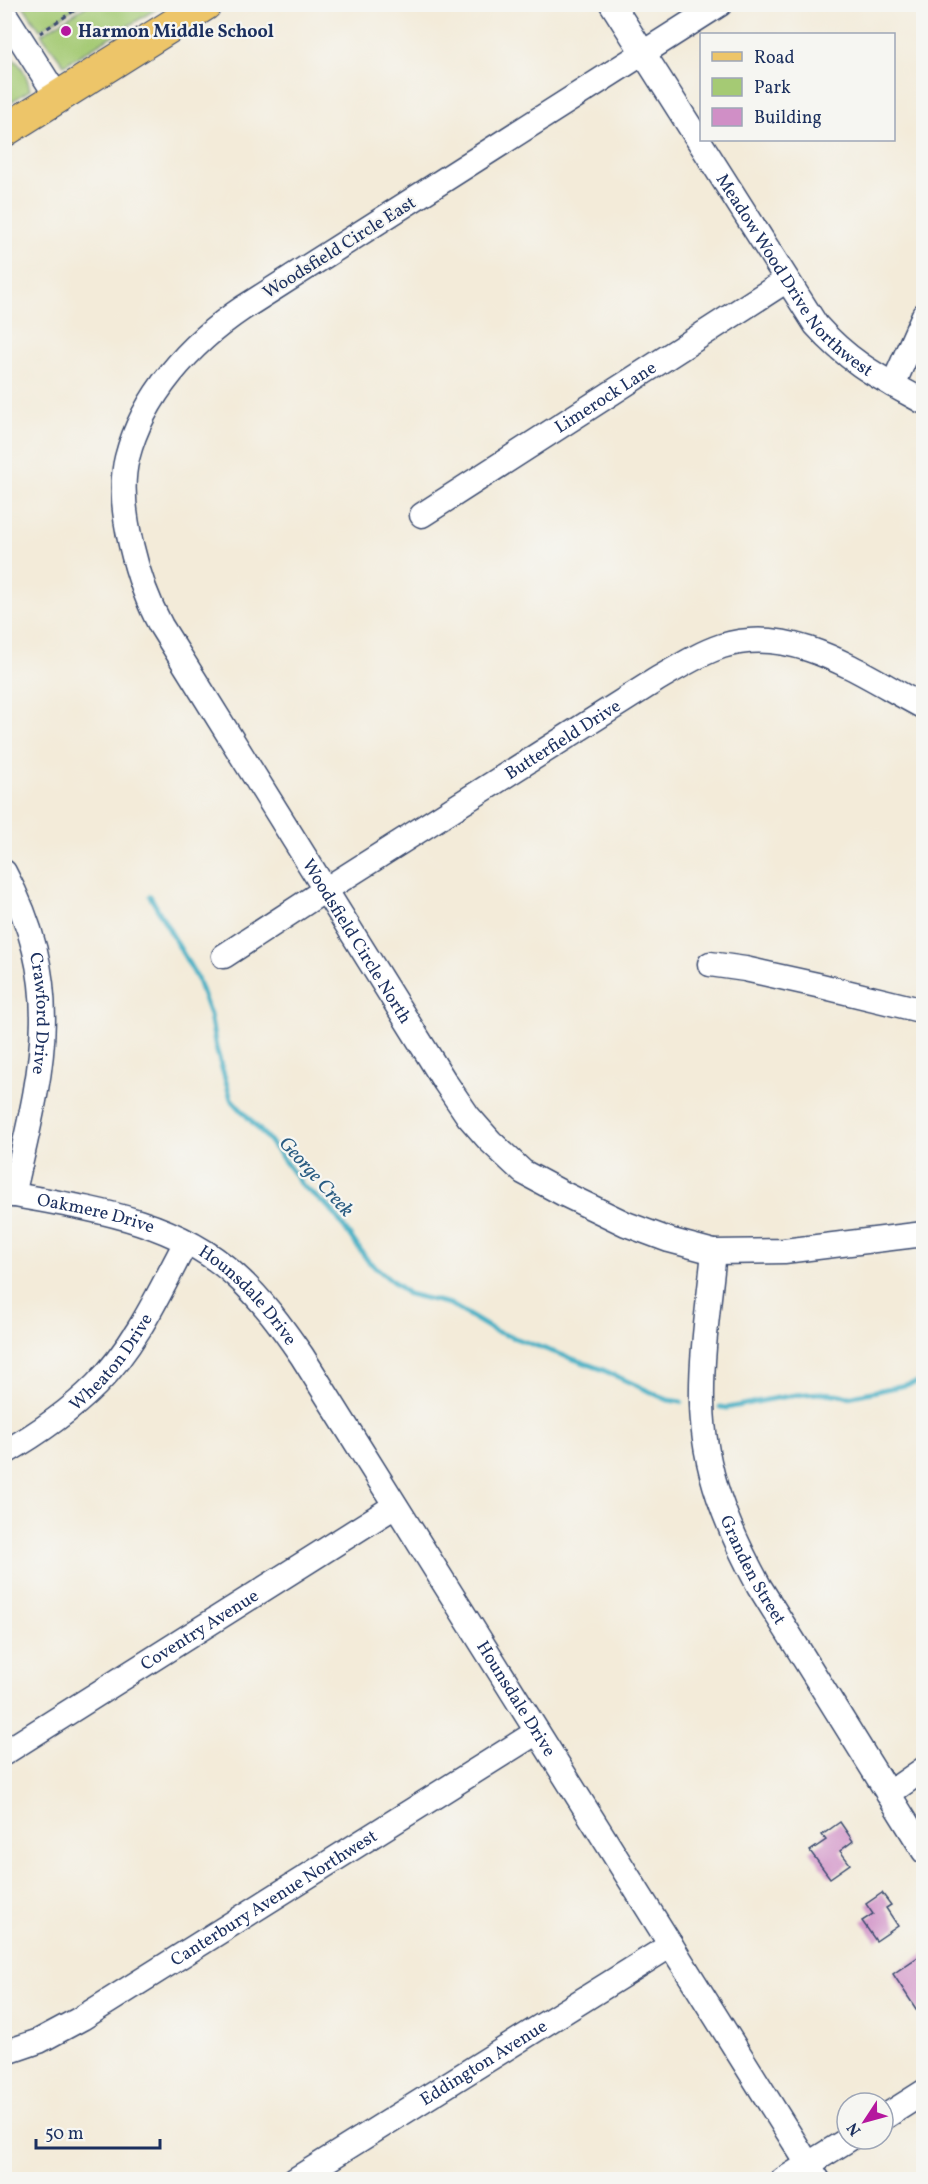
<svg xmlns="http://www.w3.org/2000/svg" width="928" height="2184" viewBox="0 0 928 2184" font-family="Vollkorn,serif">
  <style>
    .green { fill: #a5ca74; stroke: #607c69; stroke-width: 1.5 }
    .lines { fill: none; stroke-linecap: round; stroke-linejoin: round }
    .stream { stroke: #46b0c5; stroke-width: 5 }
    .building { fill: #d08fc6 }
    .minor-casing { stroke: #3b4b70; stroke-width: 27 }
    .major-casing { stroke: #3b4b70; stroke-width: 34 }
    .path { stroke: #3b4b70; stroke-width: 3; stroke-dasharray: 4.5 4.5; stroke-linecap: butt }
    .minor { stroke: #fff; stroke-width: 24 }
    .major { stroke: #edc569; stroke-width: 32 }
    .poi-dot { fill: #b5179e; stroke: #f6f6f2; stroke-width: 2 }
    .labels { text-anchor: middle; stroke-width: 4.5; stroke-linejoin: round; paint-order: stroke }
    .poi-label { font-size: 18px; font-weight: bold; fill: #1b2f5e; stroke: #f6f6f2; text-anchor: start }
    .street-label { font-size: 18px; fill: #1b2f5e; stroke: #f6f6f2 }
    .water-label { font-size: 20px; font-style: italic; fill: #2a5c82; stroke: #f6f6f2 }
  </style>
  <rect width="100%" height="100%" fill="#f6f6f2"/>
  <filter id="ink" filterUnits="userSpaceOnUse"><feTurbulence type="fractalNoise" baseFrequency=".0167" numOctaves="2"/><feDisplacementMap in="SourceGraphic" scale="12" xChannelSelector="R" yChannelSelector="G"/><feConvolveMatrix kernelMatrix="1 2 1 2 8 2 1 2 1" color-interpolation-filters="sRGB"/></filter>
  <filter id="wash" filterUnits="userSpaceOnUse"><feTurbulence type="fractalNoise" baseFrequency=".008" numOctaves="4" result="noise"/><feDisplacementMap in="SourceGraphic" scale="24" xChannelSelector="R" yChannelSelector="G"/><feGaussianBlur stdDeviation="1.35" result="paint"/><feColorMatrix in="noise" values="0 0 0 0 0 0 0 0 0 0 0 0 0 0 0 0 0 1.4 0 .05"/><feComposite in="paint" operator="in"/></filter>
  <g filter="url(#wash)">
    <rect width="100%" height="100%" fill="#f3ebd9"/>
    <path class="green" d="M27,4H80V5L40,30L24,7Z
      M88,5V4L163,5L64,65L41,34Z
      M10,58C22,62 28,79 30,90L5,106V78L11,73L5,62Z"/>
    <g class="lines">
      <path class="stream" d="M150,896L197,978L210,1015L216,1048L231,1099L268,1139L304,1187L331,1209L368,1261L408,1294L450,1304L495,1331L601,1369L668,1400L681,1402
        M720,1407L727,1408C760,1402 817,1386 848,1397L924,1381"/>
    </g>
    <g id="blocks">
      <path class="building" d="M840,1822L853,1841L840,1851L850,1864L830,1878L810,1851L826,1840L822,1835Z
        M882,1893L891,1905L886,1908L898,1926L876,1941L862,1921L873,1914L866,1904Z
        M924,1953V2017L922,2018L893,1974Z"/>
    </g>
  </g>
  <g filter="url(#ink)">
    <use href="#blocks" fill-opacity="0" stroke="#3b4b70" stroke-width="1.5"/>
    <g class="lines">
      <defs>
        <g id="minor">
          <path id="s1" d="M612,4L816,325C851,364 879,377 924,402"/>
          <path id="s2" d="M720,4L243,308C191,343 143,395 127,458C115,505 138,584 161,626L445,1082L468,1116L490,1141L523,1172L564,1194L626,1224L669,1240L714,1252L784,1251L924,1234"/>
          <path d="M4,13L58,98"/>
          <path d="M893,385L924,315"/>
          <path id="s3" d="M422,515L787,280"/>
          <path id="s4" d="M4,872C67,989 41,1073 13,1195"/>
          <path id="s5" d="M224,956L325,890L656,680C677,668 698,654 722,646C794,623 862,675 924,707"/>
          <path d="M710,964L745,969L817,985L924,1011"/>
          <path id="s6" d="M4,1193C84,1208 173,1218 235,1275C262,1299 282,1327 302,1356L818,2180"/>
          <path id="s7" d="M714,1252C709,1302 701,1353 702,1403C703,1470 728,1529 759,1586L924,1851"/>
          <path id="s8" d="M4,1453C37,1434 69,1412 96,1385C136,1345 160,1291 186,1242"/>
          <path id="s9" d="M4,1753L395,1506"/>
          <path d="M888,1794L924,1769"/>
          <path id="s10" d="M4,2053L39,2041L82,2018L537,1732"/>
          <path d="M883,2118L924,2092"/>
          <path id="s11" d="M295,2180L671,1945"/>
          <path d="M783,2180L849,2139"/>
        </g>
        <path id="major" d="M4,131L206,4"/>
      </defs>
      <use href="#minor" class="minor-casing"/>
      <use href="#major" class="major-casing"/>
      <path class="path" d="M40,33L84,4"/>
      <use href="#minor" class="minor"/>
      <use href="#major" class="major"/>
    </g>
  </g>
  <circle class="poi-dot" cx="66" cy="31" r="6"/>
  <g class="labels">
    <g class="poi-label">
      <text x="78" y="37">Harmon Middle School</text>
    </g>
    <g class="street-label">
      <text transform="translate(339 247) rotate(-32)" y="6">Woodsfield Circle East</text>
      <text dy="6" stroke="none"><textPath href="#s1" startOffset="328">Meadow Wood Drive Northwest</textPath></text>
      <text dy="6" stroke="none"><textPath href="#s3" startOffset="218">Limerock Lane</textPath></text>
      <text dy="6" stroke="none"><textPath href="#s5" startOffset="402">Butterfield Drive</textPath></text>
      <text dy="6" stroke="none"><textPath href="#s2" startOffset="1305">Woodsfield Circle North</textPath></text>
      <text dy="6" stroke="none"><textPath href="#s4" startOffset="148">Crawford Drive</textPath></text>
      <text dy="6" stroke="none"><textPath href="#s6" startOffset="94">Oakmere Drive</textPath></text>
      <text dy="6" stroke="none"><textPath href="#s6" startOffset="272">Hounsdale Drive</textPath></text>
      <text dy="6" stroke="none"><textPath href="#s8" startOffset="142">Wheaton Drive</textPath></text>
      <text dy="6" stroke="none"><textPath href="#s7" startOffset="328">Granden Street</textPath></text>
      <text dy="6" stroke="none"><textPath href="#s9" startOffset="231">Coventry Avenue</textPath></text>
      <text dy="6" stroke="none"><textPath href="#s6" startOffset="758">Hounsdale Drive</textPath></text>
      <text dy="6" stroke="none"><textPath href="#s10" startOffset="312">Canterbury Avenue Northwest</textPath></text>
      <text dy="6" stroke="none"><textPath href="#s11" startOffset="222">Eddington Avenue</textPath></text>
    </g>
    <g class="water-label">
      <text transform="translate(317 1176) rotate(48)" y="7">George Creek</text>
    </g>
  </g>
  <rect width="928" height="2184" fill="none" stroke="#f6f6f2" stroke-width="24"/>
  <rect x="700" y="33" width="195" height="108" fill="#f6f6f2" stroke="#9ea6b7" stroke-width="1.5"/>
  <rect x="712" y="52" width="30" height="9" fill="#edc569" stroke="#9ea6b7" stroke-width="1.5"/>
  <text x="754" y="63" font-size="18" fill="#1b2f5e">Road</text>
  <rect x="712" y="78" width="30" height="18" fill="#a5ca74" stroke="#9ea6b7" stroke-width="1.5"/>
  <text x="754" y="93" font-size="18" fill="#1b2f5e">Park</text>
  <rect x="712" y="108" width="30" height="18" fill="#d08fc6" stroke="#9ea6b7" stroke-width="1.5"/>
  <text x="754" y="123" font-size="18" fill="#1b2f5e">Building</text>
  <g transform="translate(865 2121) rotate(234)"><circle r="28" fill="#f6f6f2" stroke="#9ea6b7" stroke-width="1.5"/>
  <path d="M0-4.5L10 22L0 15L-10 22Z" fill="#b5179e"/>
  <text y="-9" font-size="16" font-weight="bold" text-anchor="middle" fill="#1b2f5e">N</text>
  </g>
  <path d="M36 2139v9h124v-9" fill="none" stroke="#1b2f5e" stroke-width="3"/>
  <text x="45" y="2139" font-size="18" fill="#1b2f5e" stroke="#f6f6f2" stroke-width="4.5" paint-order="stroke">50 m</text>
</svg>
